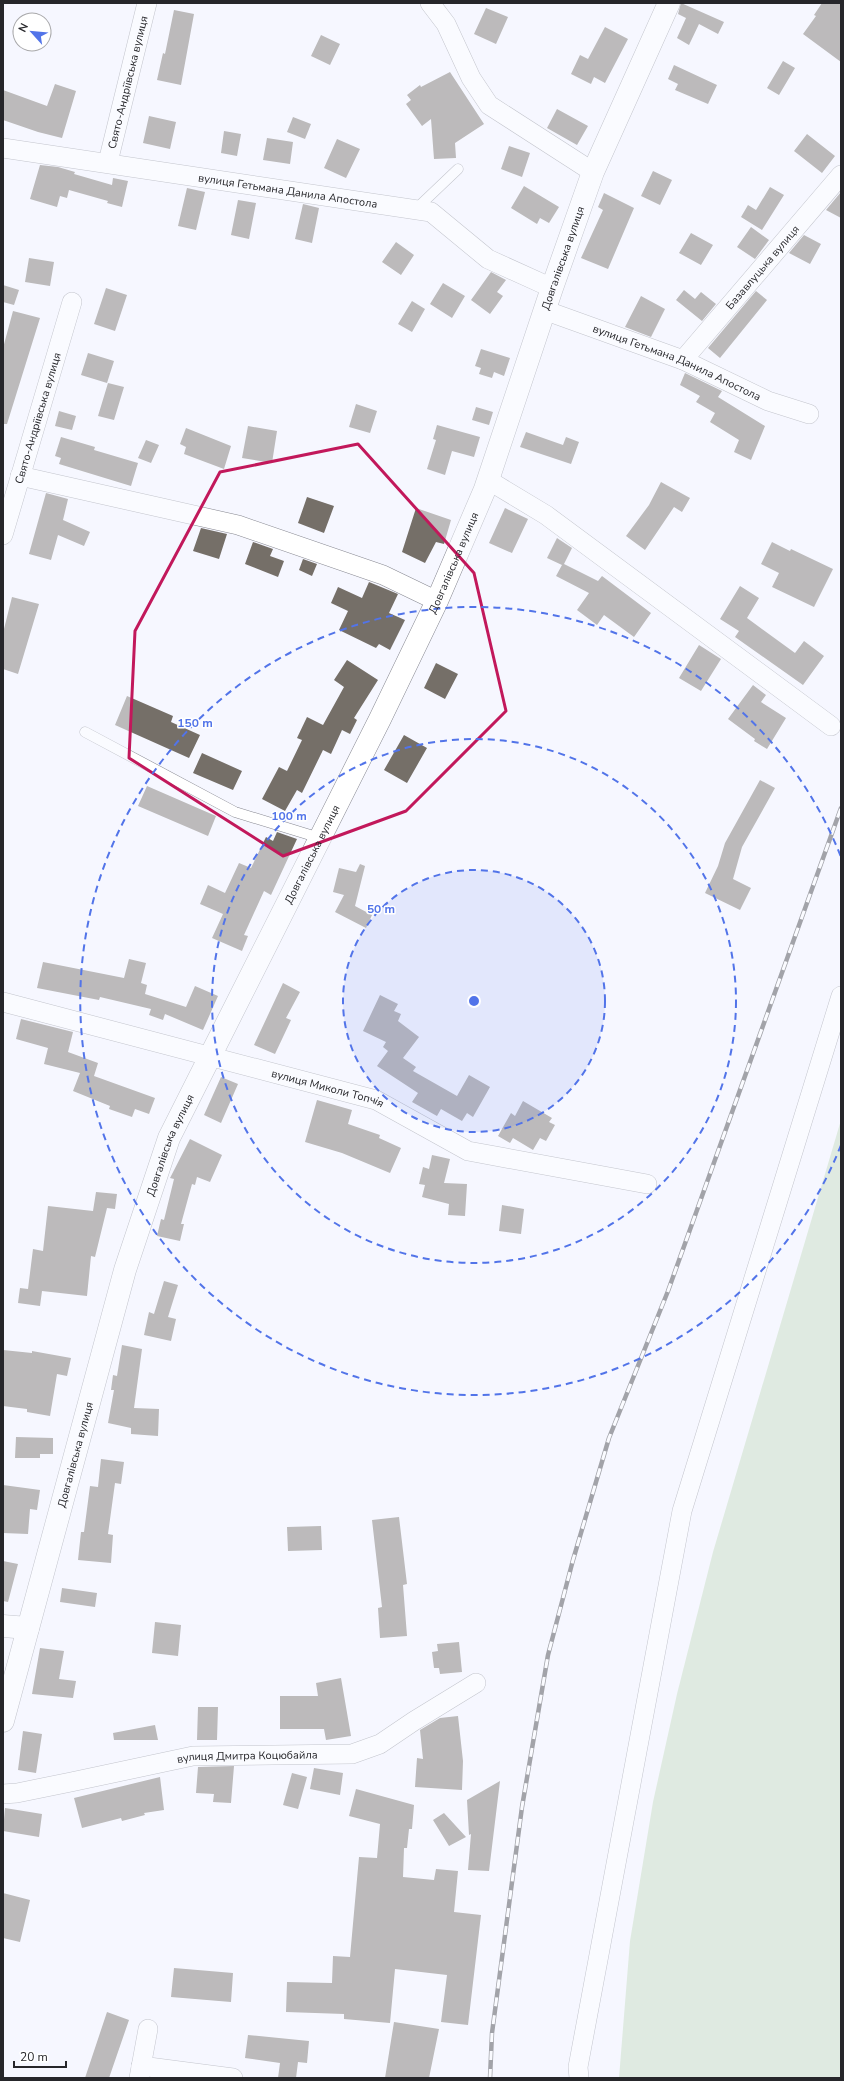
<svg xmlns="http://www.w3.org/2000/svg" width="844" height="2081" viewBox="0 0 844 2081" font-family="'Nunito Sans',sans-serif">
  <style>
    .green { fill: #c3dabd }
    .building { fill: #756f68 }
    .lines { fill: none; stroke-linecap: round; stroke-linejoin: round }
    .service-casing { stroke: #878891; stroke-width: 11 }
    .minor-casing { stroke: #878891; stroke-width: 20 }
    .tertiary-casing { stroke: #878891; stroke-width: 23 }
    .service { stroke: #fff; stroke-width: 10 }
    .minor { stroke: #fff; stroke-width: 19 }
    .tertiary { stroke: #fff; stroke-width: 22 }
    .rail-casing { stroke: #3c3c40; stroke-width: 4.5 }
    .rail { stroke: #fff; stroke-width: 3; stroke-dasharray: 9; stroke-linecap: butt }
    .marked { fill: none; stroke: #c2185b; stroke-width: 3; stroke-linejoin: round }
    .ring { fill: none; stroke: #5274e9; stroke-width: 2; stroke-dasharray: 7 5 }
    .labels { text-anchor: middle; stroke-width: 3; stroke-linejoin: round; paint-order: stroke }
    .street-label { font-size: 11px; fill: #26262a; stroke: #fff }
    .centre { fill: #5274e9; stroke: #fff; stroke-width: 2 }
    .ring-label { font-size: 12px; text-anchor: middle; font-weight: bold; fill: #5274e9; stroke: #fff; stroke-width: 3; stroke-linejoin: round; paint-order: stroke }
  </style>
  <rect width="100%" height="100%" fill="#f6f7ff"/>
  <path class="green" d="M841,1120V2078H619L630,1941L653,1802L677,1694L713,1552Z"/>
  <path class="building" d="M681,3L724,22L718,34L699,24L689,45L677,38L686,18L678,14Z
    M822,3H841V62L803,34L816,16L814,15Z
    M486,8L508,17L496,44L474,34Z
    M174,10L194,14L181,85L157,80L163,53L165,54Z
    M605,27L628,39L605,83L594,77L591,84L571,74L580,55L588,59Z
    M321,35L340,44L330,65L311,56Z
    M783,61L795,68L779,95L767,88Z
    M674,65L717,85L708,104L675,90L678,84L668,79Z
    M450,72L484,124L455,143L456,158L434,159L431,119L422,126L406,104L411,100L407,95L420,85L421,87Z
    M55,84L76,91L62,138L38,132L3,120V90L47,106Z
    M557,109L588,126L577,145L547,128Z
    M149,116L176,122L170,149L143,143Z
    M293,117L311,124L305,139L287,132Z
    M224,131L241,134L237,156L221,153Z
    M807,134L835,156L822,173L794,151Z
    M267,138L293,142L290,164L263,160Z
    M337,139L360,149L346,178L324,168Z
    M509,146L530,153L522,177L501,169Z
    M40,165L58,167L75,172L74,174L112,185L113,178L128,181L122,207L107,203L108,201L69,190L67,198L60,196L57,207L30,199Z
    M653,171L672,180L660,205L641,196Z
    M524,186L559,207L549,223L540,218L537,224L511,208Z
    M770,187L784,195L762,230L741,217L748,205L756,210Z
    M187,188L205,192L196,230L178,226Z
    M841,192V218L826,210Z
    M604,193L634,208L608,269L581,258L603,210L598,207Z
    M238,200L256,203L249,239L231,235Z
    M303,204L319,208L312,243L295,239Z
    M751,227L769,240L755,259L737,247Z
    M691,233L713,245L701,265L679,253Z
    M804,235L821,244L810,264L789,253Z
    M396,242L414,255L401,275L382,262Z
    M29,258L54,262L50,286L25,282Z
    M491,272L506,280L497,292L503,296L490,314L471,300Z
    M443,283L465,296L452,318L430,304Z
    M3,285L19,290L14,305L3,302Z
    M106,288L127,295L115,331L94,324Z
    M684,290L695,299L701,292L716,304L702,321L676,300Z
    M756,291L767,300L720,358L708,348Z
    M641,296L665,309L651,337L625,327Z
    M412,301L425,309L412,332L398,324Z
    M13,311L40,318L7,424H3V348Z
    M481,349L510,358L504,376L494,372L492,378L479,374L481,368L475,366Z
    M88,353L114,361L107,383L81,375Z
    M685,373L722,391L718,397L765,426L751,460L734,452L739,440L710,422L715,413L696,402L700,396L680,385Z
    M108,383L124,387L114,420L98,416Z
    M356,404L377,411L370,433L349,427Z
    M476,407L493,412L489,425L472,420Z
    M59,411L76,416L72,430L55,426Z
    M437,425L480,437L474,457L452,451L445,475L427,469L436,440L433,439Z
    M248,426L277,431L272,463L242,458Z
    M186,428L231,446L224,469L184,454L186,447L180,444Z
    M526,432L563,445L566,437L579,442L571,464L520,447Z
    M61,437L95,447L94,450L138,463L131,486L59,464L61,458L55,456Z
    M146,440L159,445L151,463L138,458Z
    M661,482L690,498L682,512L674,507L645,550L626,536L649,505Z
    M46,493L68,499L63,520L90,532L84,546L58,535L51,560L29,554Z
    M307,497L334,506L324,533L298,523Z
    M416,508L451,520L444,544L436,542L425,563L402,552Z
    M505,508L528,519L512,553L489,543Z
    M201,528L227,534L219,559L193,551Z
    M557,538L572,548L564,564L598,581L602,576L651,613L634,637L604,615L597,625L577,610L589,593L556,576L562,565L547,558Z
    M253,542L273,549L270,556L284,561L278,577L245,564Z
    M772,542L790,551L791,549L833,569L814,607L772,587L779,573L761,564Z
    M303,559L317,564L312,576L299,570Z
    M369,582L398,594L389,613L405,620L390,650L379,644L376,648L339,630L348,611L331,603L338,587L362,598Z
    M740,586L759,598L747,618L795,653L804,641L824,656L803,685L735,637L739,631L720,619Z
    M12,597L39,604L18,674L3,669V633Z
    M699,645L721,659L701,691L679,678Z
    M347,660L378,680L354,718L357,720L350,734L342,730L331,754L323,750L302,793L297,790L285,811L262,799L279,767L287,771L302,740L297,738L307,717L323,725L344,687L334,680Z
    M436,663L458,674L445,699L424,688Z
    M753,685L766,695L761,702L786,718L767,749L754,741L755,739L728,719Z
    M127,696L173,716L171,722L200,735L189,758L115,725Z
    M404,735L427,748L407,783L384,770Z
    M202,753L242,771L233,790L193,773Z
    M760,780L775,788L742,847L733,879L751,888L740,910L705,893L718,866L725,843Z
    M147,786L216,816L208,836L138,806Z
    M277,832L297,839L271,895L264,891L244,935L248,936L242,951L212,938L223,914L200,904L208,885L225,893L239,863L251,868L266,837L273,841Z
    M360,864L365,866L355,906L372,915L366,928L335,912L344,895L333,892L339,868L356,872Z
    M129,959L146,963L141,983L147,985L145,994L186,1007L195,986L218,996L203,1030L165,1014L163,1020L149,1015L151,1009L100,997L99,1000L37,988L43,962L124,978Z
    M283,983L300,992L286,1018L291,1020L275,1054L254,1045Z
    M380,995L398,1004L394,1011L401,1014L398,1021L419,1037L403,1058L416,1067L413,1071L457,1096L469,1075L490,1087L473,1117L467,1113L462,1121L441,1109L437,1116L412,1102L418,1093L377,1066L388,1051L383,1047L386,1042L363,1031Z
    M21,1019L73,1032L68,1052L98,1063L94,1076L155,1098L149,1114L135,1109L132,1117L109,1109L110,1106L73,1091L80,1073L44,1064L48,1048L16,1039Z
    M221,1077L238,1084L221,1123L204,1115Z
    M317,1100L352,1110L348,1124L380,1135L379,1138L401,1148L390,1173L342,1153L305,1142Z
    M523,1101L552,1118L549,1122L555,1125L546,1141L540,1138L533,1150L513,1138L510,1143L498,1136L511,1113L515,1116Z
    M190,1139L222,1155L210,1182L197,1177L195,1185L192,1184L181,1224H184L180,1241L157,1236L161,1219L164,1220L174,1179L170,1178Z
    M432,1155L450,1159L444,1183L467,1184L465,1216L448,1215L449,1204L422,1197L425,1185L419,1184L423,1167L429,1169Z
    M96,1192L117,1194L115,1209L107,1208L95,1257L91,1256L87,1296L42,1291L40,1306L18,1303L20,1288L28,1289L33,1249L43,1251L48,1206L93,1211Z
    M502,1205L524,1209L521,1234L499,1231Z
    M164,1281L178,1285L168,1317L176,1319L171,1341L144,1335L149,1312L154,1314Z
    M122,1345L142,1349L134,1408L159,1409L158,1436L131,1434V1428L108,1423L114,1390H111L113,1375L117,1376Z
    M3,1350L32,1353V1351L71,1358L67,1376L57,1374L50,1416L27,1412V1409L3,1406Z
    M16,1437L53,1438V1454H40V1458H15Z
    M101,1459L124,1462L121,1484L115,1483L108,1534L113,1535L111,1563L78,1560L81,1532H84L90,1486L98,1487Z
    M3,1485L40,1490L37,1510L30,1509L28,1534L3,1533Z
    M399,1517L407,1584L403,1585L407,1636L380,1638L378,1608L382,1607L372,1520Z
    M321,1526L322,1550L288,1551L287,1527Z
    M3,1561L18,1564L8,1602L3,1601Z
    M62,1588L97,1593L95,1607L60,1602Z
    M155,1622L181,1625L178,1656L152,1653Z
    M459,1642L462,1672L440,1674L439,1668H434L432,1652L438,1651L437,1644Z
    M40,1648L64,1651L59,1679L76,1681L73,1698L32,1694Z
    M341,1678L351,1736L326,1740L324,1729H280V1696H318L316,1683Z
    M198,1707H218L217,1740H197Z
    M458,1716L463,1761L462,1790L415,1787L417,1758L423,1759L420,1730L440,1718Z
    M155,1725L158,1740H114L113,1733Z
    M23,1731L42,1734L36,1773L18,1770Z
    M234,1766L231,1803L213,1802L214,1794L196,1793L198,1767Z
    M314,1768L343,1773L340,1795L310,1789Z
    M292,1773L307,1777L298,1809L283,1805Z
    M160,1777L164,1810L144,1813L145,1815L122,1821L121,1818L82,1828L74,1798Z
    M500,1781L489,1871L468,1870L471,1834L469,1835L467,1800Z
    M356,1789L414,1805L412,1829H409L407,1848H404L403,1877L434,1880L436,1869L458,1871L454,1912L481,1915L468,2025L441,2022L447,1975L395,1969L390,2023L344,2019V2014L286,2012L287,1982L332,1983L333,1956L350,1957L359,1857L377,1858L380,1824L349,1816Z
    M5,1808L42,1814L39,1837L3,1831Z
    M444,1813L466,1837L449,1846L433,1820Z
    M3,1893L30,1900L20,1942L3,1938Z
    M174,1968L233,1973L231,2002L171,1997Z
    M107,2012L129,2020L109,2078H85Z
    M394,2022L439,2029L429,2078H385Z
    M248,2035L309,2041L307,2063L298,2062L296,2078H278L280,2063L245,2058Z"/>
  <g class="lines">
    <defs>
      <path id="service" d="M416,209L458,169
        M85,732L235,812L320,838"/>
      <g id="minor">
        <path d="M430,3L446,24L471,78L489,105L593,172"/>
        <path id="s1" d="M3,148L431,212L488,259L552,288"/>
        <path id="s2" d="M108,162L147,3"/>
        <path id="s3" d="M544,310L683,360L768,401L809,414"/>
        <path id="s4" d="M683,360L841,175"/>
        <path d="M20,476L238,525L383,575L437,601"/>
        <path d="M488,480L546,515L831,726"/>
        <path id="s5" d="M3,535L72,302"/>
        <path id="s6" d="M3,1002L376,1100L468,1151L647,1184"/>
        <path id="s7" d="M3,1794L17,1793L71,1782L193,1756L352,1754L380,1744L414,1721L476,1683"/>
        <path d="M141,2066L233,2078"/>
        <path d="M139,2078L148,2029"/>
        <path d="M579,2078L578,2067L682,1511L841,996"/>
      </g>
      <g id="tertiary">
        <path d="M3,1626L28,1628"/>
        <path id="s8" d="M3,1721L125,1270L169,1138L380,719L437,601L485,489L552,288L593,172L669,3"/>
      </g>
    </defs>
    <use href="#service" class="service-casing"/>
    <use href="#minor" class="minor-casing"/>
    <use href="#tertiary" class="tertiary-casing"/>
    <use href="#service" class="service"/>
    <use href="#minor" class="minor"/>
    <use href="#tertiary" class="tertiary"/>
    <defs>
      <path id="rail" d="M490,2078L492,2033L522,1807L548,1655L573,1560L609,1438L668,1291L841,808"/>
    </defs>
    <use href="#rail" class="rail-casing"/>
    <use href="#rail" class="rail"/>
  </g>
  <path d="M0 0H844V2081H0ZM358,444L474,573L506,711L406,811L283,856L129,758L135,631L220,472Z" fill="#f6f7ff" fill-opacity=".55" fill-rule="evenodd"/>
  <path class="marked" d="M358,444L474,573L506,711L406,811L283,856L129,758L135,631L220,472Z"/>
  <circle cx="474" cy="1001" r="131" fill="#5274e9" fill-opacity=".12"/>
  <g class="ring">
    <circle cx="474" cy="1001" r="131"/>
    <circle cx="474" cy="1001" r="262"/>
    <path d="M841 1145A394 394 0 1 1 841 857"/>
  </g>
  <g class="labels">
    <g class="street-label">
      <text dy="4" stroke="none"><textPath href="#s2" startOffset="82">Свято-Андріївська вулиця</textPath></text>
      <text dy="4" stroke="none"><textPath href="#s1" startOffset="288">вулиця Гетьмана Данила Апостола</textPath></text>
      <text dy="4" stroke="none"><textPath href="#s8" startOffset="1572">Довгалівська вулиця</textPath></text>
      <text dy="4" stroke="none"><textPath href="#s4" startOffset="122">Базавлуцька вулиця</textPath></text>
      <text dy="4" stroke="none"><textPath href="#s3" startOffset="143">вулиця Гетьмана Данила Апостола</textPath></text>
      <text dy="4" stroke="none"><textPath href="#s5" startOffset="122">Свято-Андріївська вулиця</textPath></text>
      <text dy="4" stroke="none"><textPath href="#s8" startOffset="1248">Довгалівська вулиця</textPath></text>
      <text dy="4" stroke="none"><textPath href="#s8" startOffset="924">Довгалівська вулиця</textPath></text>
      <text dy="4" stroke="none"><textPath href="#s6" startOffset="336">вулиця Миколи Топчія</textPath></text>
      <text dy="4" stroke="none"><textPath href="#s8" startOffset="600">Довгалівська вулиця</textPath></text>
      <text dy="4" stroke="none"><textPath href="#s8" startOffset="276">Довгалівська вулиця</textPath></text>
      <text dy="4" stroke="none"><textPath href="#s7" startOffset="248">вулиця Дмитра Коцюбайла</textPath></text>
    </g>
  </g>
  <circle cx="474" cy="1001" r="6" class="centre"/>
  <g class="ring-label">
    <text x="195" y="727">150 m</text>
    <text x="289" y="820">100 m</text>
    <text x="381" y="913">50 m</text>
  </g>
  <rect width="844" height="2081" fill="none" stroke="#26262a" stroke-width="8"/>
  <g transform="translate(32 32) rotate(297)"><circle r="19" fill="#ffffff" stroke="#a8a8aa"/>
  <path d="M0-3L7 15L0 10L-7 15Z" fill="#5274e9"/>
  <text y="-6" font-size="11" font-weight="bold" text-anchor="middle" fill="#26262a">N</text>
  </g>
  <path d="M14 2061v6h52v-6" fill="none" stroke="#26262a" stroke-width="2"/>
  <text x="20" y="2061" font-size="12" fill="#26262a" stroke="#ffffff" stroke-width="3" paint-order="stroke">20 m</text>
</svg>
